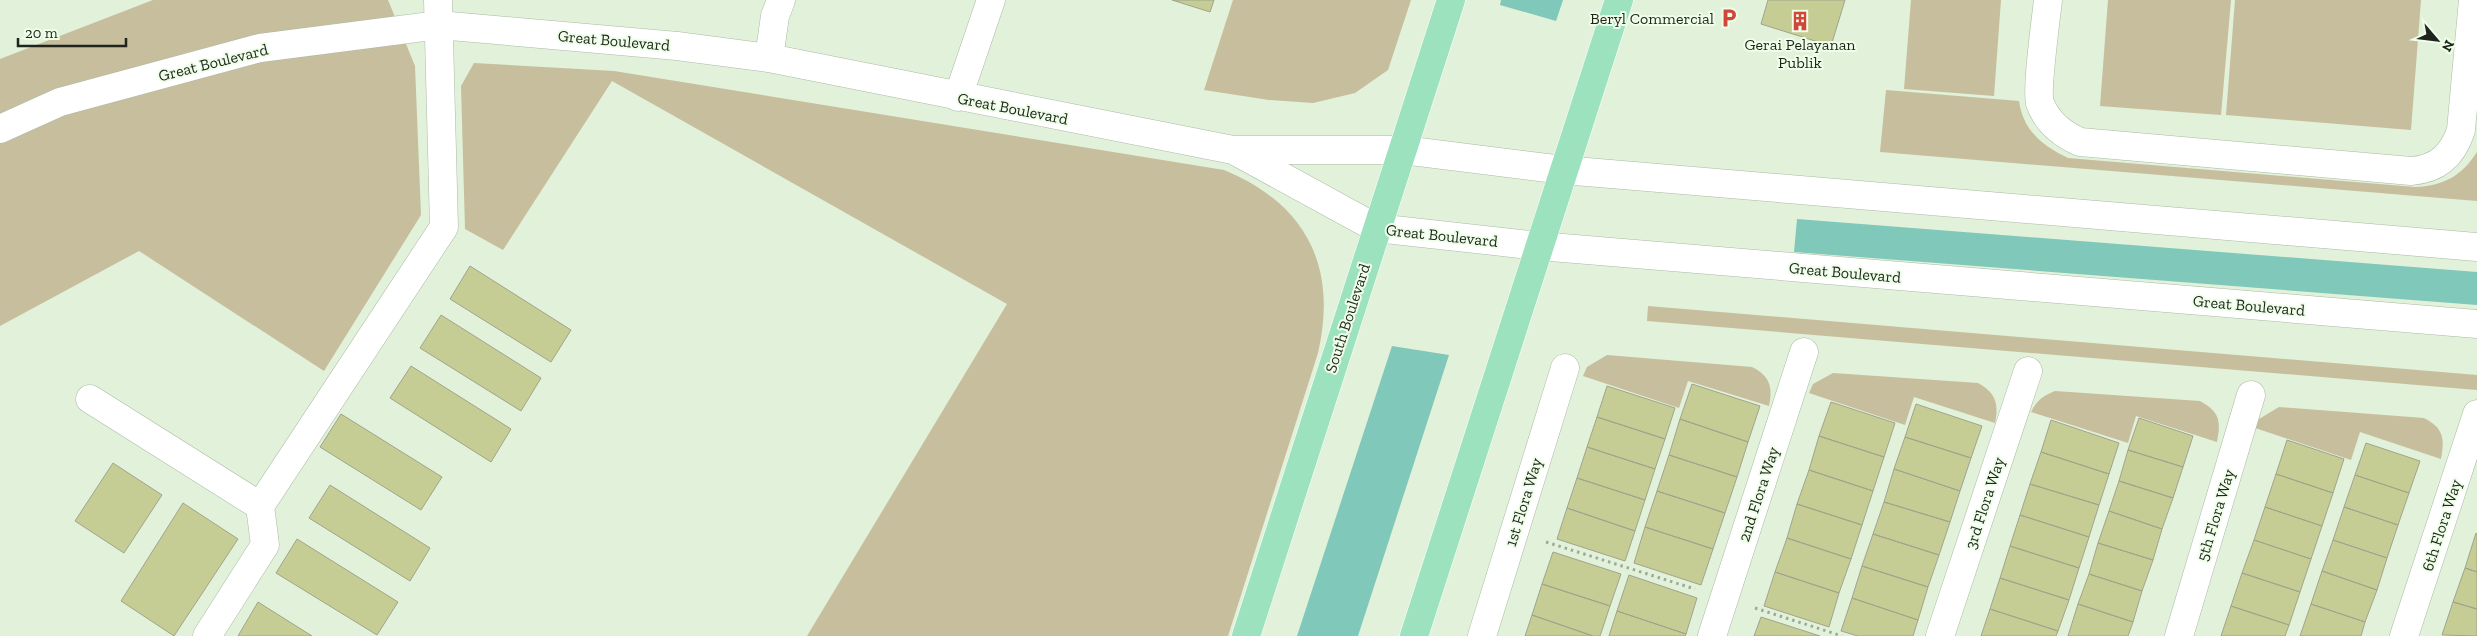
<svg xmlns="http://www.w3.org/2000/svg" width="2477" height="636" viewBox="0 0 2477 636" font-family="'Zilla Slab',serif">
  <style>
    .green { fill: #c7be9d }
    .water { fill: #80c8b9 }
    .building { fill: #c5cd94; stroke: #a0a48c }
    .lines { fill: none; stroke-linecap: round; stroke-linejoin: round }
    .minor-casing { stroke: #abbaa5; stroke-width: 29 }
    .major-casing { stroke: #fff; stroke-width: 29 }
    .path { stroke: #9eaa98; stroke-width: 3; stroke-dasharray: 2.5 4; stroke-linecap: butt }
    .minor { stroke: #fff; stroke-width: 28 }
    .major { stroke: #9ce2be; stroke-width: 28 }
    .labels { text-anchor: middle; stroke-width: 4; stroke-linejoin: round; paint-order: stroke }
    .poi-label { font-size: 16px; fill: #1f251c; stroke: #eefee8; text-anchor: end }
    .street-label { font-size: 16px; fill: #1f251c; stroke: #eefee8 }
  </style>
  <rect width="100%" height="100%" fill="#e1f1da"/>
  <path class="green" d="M153,0H388L415,66L421,215L324,371L139,251L0,326V59Z
    M1233,0H1411L1388,70L1355,93L1313,103L1269,100L1204,90Z
    M1911,0H2001L1994,96L1904,89Z
    M2108,0H2231L2221,115L2100,106Z
    M2235,0H2421L2411,130L2226,115Z
    M474,63L614,71L1224,170C1306,204 1338,266 1318,353L1228,636H807L1007,304L612,81L503,250L465,229L461,86Z
    M1886,90L2019,101C2023,130 2042,146 2068,158L2415,187C2443,186 2462,176 2477,152V201L1880,152Z
    M1648,306L2477,375V390L1647,321Z
    M1607,355L1752,367C1770,376 1773,387 1769,406L1688,381L1679,408L1583,376L1587,367Z
    M1833,373L1978,383C1996,393 1999,404 1995,423L1914,397L1905,425L1809,393L1813,384Z
    M2055,391L2200,401C2220,412 2221,421 2217,442L2136,416L2128,443L2031,412C2037,400 2043,396 2055,391Z
    M2279,407L2424,418C2443,428 2445,437 2441,459L2360,432L2351,460L2255,428L2259,419Z"/>
  <path class="water" d="M1501,0H1563L1556,21L1500,5Z
    M1797,219L2477,272V305L1794,252Z
    M1392,346L1449,355L1358,636H1297Z"/>
  <path class="building" d="M1172,0H1214L1210,12Z
    M1768,0H1845L1831,46L1761,24Z
    M470,266L571,330L551,362L450,299Z
    M441,315L541,378L521,411L420,348Z
    M411,366L511,429L491,462L390,398Z
    M1692,384L1760,406L1748,442L1680,419Z
    M1607,386L1675,408L1665,439L1597,417Z
    M1831,402L1895,423L1884,457L1819,436Z
    M1916,404L1982,426L1971,458L1905,437Z
    M341,414L442,477L421,510L320,447Z
    M1597,417L1665,439L1655,469L1587,447Z
    M2139,418L2193,436L2183,467L2128,450Z
    M1680,419L1748,442L1737,477L1669,455Z
    M2051,420L2119,443L2109,474L2041,452Z
    M1819,436L1884,457L1873,491L1809,470Z
    M1905,437L1971,458L1960,491L1894,469Z
    M2287,440L2344,459L2333,493L2276,474Z
    M2366,443L2420,461L2409,493L2355,475Z
    M1587,447L1655,469L1645,500L1577,478Z
    M2128,450L2183,467L2173,498L2119,481Z
    M2041,452L2109,474L2099,505L2030,484Z
    M1669,455L1737,477L1725,513L1657,491Z
    M113,463L162,495L124,553L75,521Z
    M1894,469L1960,491L1950,522L1884,502Z
    M1809,470L1873,491L1862,525L1797,504Z
    M2276,474L2333,493L2322,526L2265,507Z
    M2355,475L2409,493L2398,525L2344,507Z
    M1577,478L1645,500L1635,531L1567,508Z
    M2119,481L2173,498L2162,529L2109,511Z
    M2030,484L2099,505L2089,537L2020,515Z
    M330,485L430,548L410,581L309,518Z
    M1657,491L1725,513L1713,549L1645,527Z
    M1884,502L1950,522L1939,555L1873,534Z
    M183,503L238,539L174,636L121,601Z
    M1797,504L1862,525L1851,559L1787,538Z
    M2265,507L2322,526L2311,559L2254,540Z
    M2344,507L2398,525L2387,558L2333,540Z
    M1567,508L1635,531L1625,561L1557,539Z
    M2109,511L2162,529L2153,560L2098,543Z
    M2020,515L2089,537L2079,568L2010,546Z
    M1645,527L1713,549L1701,585L1634,563Z
    M2476,533L2477,534V572L2465,568Z
    M1873,534L1939,555L1928,587L1862,566Z
    M1787,538L1851,559L1839,593L1775,572Z
    M297,539L398,602L377,635L276,573Z
    M2254,540L2311,559L2300,592L2242,573Z
    M2333,540L2387,558L2377,590L2322,571Z
    M2098,543L2153,560L2142,591L2089,574Z
    M2010,546L2079,568L2069,600L2000,578Z
    M1553,552L1621,574L1610,606L1542,584Z
    M1862,566L1928,587L1918,620L1852,598Z
    M2465,568L2477,572V609L2453,602Z
    M2322,571L2377,590L2365,622L2311,604Z
    M1775,572L1839,593L1829,627L1764,606Z
    M2242,573L2300,592L2289,625L2231,606Z
    M2089,574L2142,591L2133,622L2078,604Z
    M1629,575L1697,598L1686,634L1617,611Z
    M2000,578L2069,600L2058,631L1990,609Z
    M1542,584L1610,606L1600,636H1593L1532,615Z
    M1852,598L1918,620L1913,636H1858L1841,631Z
    M258,602L312,636H238Z
    M2453,602L2477,609V636L2442,635Z
    M2078,604L2133,622L2128,636H2068Z
    M2311,604L2365,622L2361,636H2300Z
    M2231,606L2289,625L2285,636H2221Z
    M1990,609L2058,631L2056,636H1981Z
    M1617,611L1686,634L1685,636H1609Z
    M1532,615L1593,636H1525Z
    M1761,617L1820,636H1754Z"/>
  <g class="lines">
    <defs>
      <path id="minor" d="M2048,0C2046,18 2036,91 2040,103C2047,122 2062,134 2080,142L2411,171C2438,169 2453,155 2461,130L2473,0
        M769,58L775,16L781,0
        M958,97L991,0
        M0,129L60,102L260,48L439,25L677,46L769,58L1233,150H1403L1563,170L2477,247
        M1237,152L1376,228L1539,246L2477,324
        M90,399L260,506
        M207,636L265,545L260,506L444,227L438,0
        M1482,636L1565,368
        M1712,636L1804,352
        M1940,636L2028,371
        M2179,636L2251,395
        M2404,636L2477,414"/>
      <path id="major" d="M1246,636L1451,0
        M1414,636L1619,0"/>
    </defs>
    <use href="#minor" class="minor-casing"/>
    <use href="#major" class="major-casing"/>
    <path class="path" d="M1546,542L1695,589
      M1755,608L1842,636"/>
    <use href="#minor" class="minor"/>
    <use href="#major" class="major"/>
  </g>
  <defs>
    <symbol id="parking-bare" viewBox="-9 -9 18 18"><path d="M-3.5-5.5H1a3.5 3.5 0 0 1 0 7H-1V5.5H-3.5ZM-1-3.4V-.6H.8a1.4 1.4 0 0 0 0-2.8Z" fill="#d24539" stroke="#eefee8" stroke-width="2.5" paint-order="stroke"/></symbol>
    <symbol id="building-bare" viewBox="-9 -9 18 18"><path d="M-4-6H4V6H1V3H-1V6H-4ZM-2.5-4.3h1.7v1.8h-1.7ZM.8-4.3h1.7v1.8H.8ZM-2.5-1h1.7V.8h-1.7ZM.8-1h1.7V.8H.8Z" fill="#d24539" stroke="#eefee8" stroke-width="2.5" paint-order="stroke"/></symbol>
  </defs>
  <g fill-rule="evenodd">
    <use href="#parking-bare" x="1715" y="4" width="28" height="28"/>
    <use href="#building-bare" x="1786" y="7" width="28" height="28"/>
  </g>
  <g class="labels">
    <g class="poi-label">
      <text x="1714" y="24">Beryl Commercial</text>
      <text x="1800" y="50" text-anchor="middle">Gerai Pelayanan<tspan x="1800" dy="18">Publik</tspan></text>
    </g>
    <g class="street-label">
      <text transform="translate(614 40) rotate(5)" y="6">Great Boulevard</text>
      <text transform="translate(213 62) rotate(-14)" y="6">Great Boulevard</text>
      <text transform="translate(1013 108) rotate(11)" y="6">Great Boulevard</text>
      <text transform="translate(1442 235) rotate(6)" y="6">Great Boulevard</text>
      <text transform="translate(1845 272) rotate(5)" y="6">Great Boulevard</text>
      <text transform="translate(2249 305) rotate(5)" y="6">Great Boulevard</text>
      <text transform="translate(1347 318) rotate(-72)" y="6">South Boulevard</text>
      <text transform="translate(1758 494) rotate(-72)" y="6">2nd Flora Way</text>
      <text transform="translate(1523 502) rotate(-73)" y="6">1st Flora Way</text>
      <text transform="translate(1984 503) rotate(-72)" y="6">3rd Flora Way</text>
      <text transform="translate(2215 515) rotate(-73)" y="6">5th Flora Way</text>
      <text transform="translate(2441 525) rotate(-72)" y="6">6th Flora Way</text>
    </g>
  </g>
  <g transform="translate(2437 40) rotate(118)" stroke="#eefee8" stroke-width="4" paint-order="stroke">
  <path d="M0-4L9 19L0 12L-9 19Z" fill="#1f251c"/>
  <text y="-8" font-size="14" font-weight="bold" text-anchor="middle" fill="#1f251c">N</text>
  </g>
  <path d="M18 38v8h108v-8" fill="none" stroke="#1f251c" stroke-width="2.5"/>
  <text x="25" y="38" font-size="15" fill="#1f251c" stroke="#eefee8" stroke-width="4" paint-order="stroke">20 m</text>
</svg>
